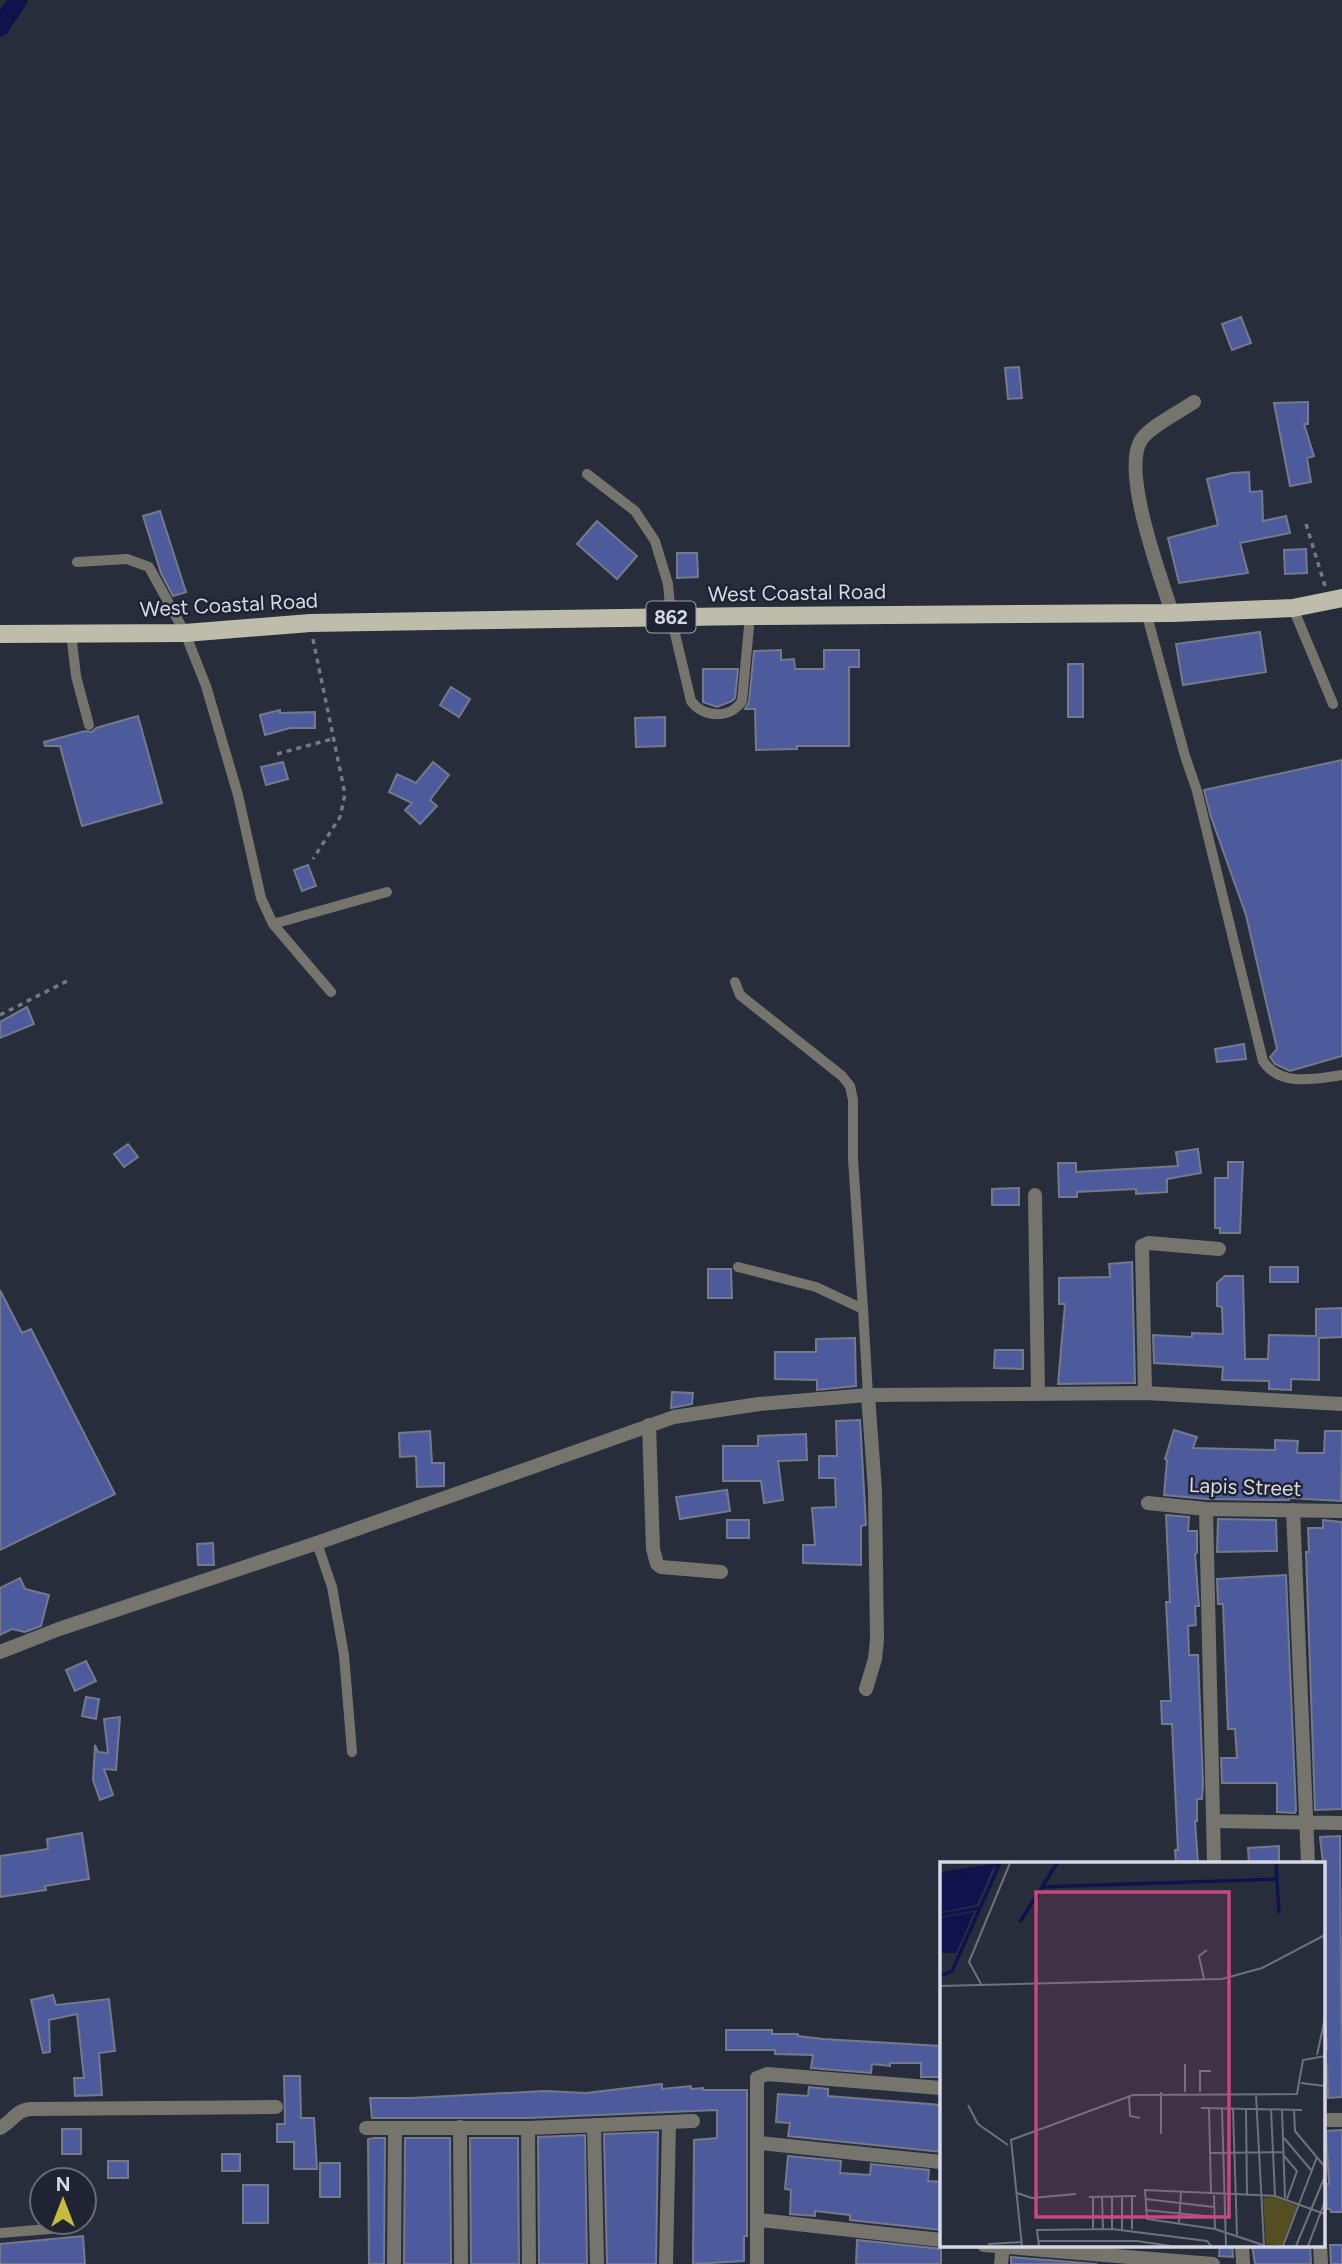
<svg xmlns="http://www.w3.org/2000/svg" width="1342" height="2264" viewBox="0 0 1342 2264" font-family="Figtree,sans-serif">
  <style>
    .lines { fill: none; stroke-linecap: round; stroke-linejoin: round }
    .canal { stroke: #10124e; stroke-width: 19 }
    .building { fill: #4d5b9d; stroke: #74798b; stroke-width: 2 }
    .path { stroke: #757986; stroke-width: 3.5; stroke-dasharray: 5 5; stroke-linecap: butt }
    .service { stroke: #76756d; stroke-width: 10 }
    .minor { stroke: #76756d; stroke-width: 14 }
    .tertiary { stroke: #76756d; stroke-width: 14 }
    .primary { stroke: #bebdac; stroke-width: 18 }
    .labels { text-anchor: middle; stroke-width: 5; stroke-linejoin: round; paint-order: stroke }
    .shield { fill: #1f2332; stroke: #9fa2ae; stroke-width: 2 }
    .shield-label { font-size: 19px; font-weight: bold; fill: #d6d9e3 }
    .street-label { font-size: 21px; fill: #d6d9e3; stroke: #1f2332 }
    .inset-river { fill: none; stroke: #10124e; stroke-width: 3.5 }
    .inset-road { fill: none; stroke: #6e727f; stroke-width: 2 }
    .view { fill: #c7487d; fill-opacity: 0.15; stroke: #c7487d; stroke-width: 3.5 }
    .inset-edge { fill: none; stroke: #d6d9e3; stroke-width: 3.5 }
  </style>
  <rect width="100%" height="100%" fill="#282d3c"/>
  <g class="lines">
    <path class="canal" d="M0,27L18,0"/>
  </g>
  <path class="building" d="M1241,317L1251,343L1232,350L1222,324Z
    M1019,367L1022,398L1008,399L1005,368Z
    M1308,402V424H1304L1314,456L1307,458L1311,482L1290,486L1274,403Z
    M1249,472L1250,492L1262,491L1263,521L1286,516L1290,533L1240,543L1248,573L1179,583L1168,538L1218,525L1207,479L1232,473Z
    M160,511L186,592L173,596L161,573L143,516Z
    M597,521L637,556L617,579L577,544Z
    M1306,549L1307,573L1285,574L1284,550Z
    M677,553H697L698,577L677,578Z
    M1260,632L1266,672L1183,685L1176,644Z
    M781,650V660L794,659L795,669H824V650H859V667H849V746H797V749L756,750L755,709H745L749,702L754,651Z
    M1068,664H1083V717H1068Z
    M703,669H738L735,698L732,701L717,707L703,702Z
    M451,687L470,699L459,717L440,705Z
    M280,710V713L315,712V728H290L265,735L260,715Z
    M138,716L162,803L82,826L60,746H45L44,742L85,731L92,732L96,728Z
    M665,717V746L636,747L635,718Z
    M1342,760V1056L1290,1071L1275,1064L1270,1057L1277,1049L1246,915L1211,817L1204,790Z
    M283,762L288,779L266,785L261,767Z
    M433,762L449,775L430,800L437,806L420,824L405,810L412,803L389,792L397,774L416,783Z
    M308,865L316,886L302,891L294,870Z
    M27,1007L34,1024L0,1038V1022Z
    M1244,1044L1246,1059L1217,1062L1215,1049Z
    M128,1144L138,1157L124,1167L114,1154Z
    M1198,1149L1201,1173L1167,1179V1192L1136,1194V1189L1077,1192V1197H1059L1058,1163H1076V1172L1178,1166L1176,1152Z
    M1228,1162H1243L1240,1233H1220V1228H1215V1178H1228Z
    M1019,1188V1205H992V1189Z
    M1132,1262L1135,1383L1058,1384L1065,1304H1059V1278L1110,1277L1109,1264Z
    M1270,1267H1298V1282H1270Z
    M708,1269H731L732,1298H708Z
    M1225,1276H1243L1245,1359H1268L1269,1335L1316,1336V1309L1342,1308V1337L1319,1338V1380L1291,1379V1390L1269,1389V1381L1222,1380L1223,1367L1154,1363L1153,1335L1192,1337V1333L1223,1334L1222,1307L1217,1306V1283Z
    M0,1290L22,1333L31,1329L115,1494L0,1550Z
    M855,1338L856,1386L817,1390V1380L775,1379V1352H816V1339Z
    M995,1350H1023V1369L994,1368Z
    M672,1392L693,1393L692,1404L671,1408Z
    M860,1420L866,1525L861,1526V1565L803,1563V1545H815L812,1508L836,1507L835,1478H819V1456H837L836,1421Z
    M1174,1430L1197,1437L1193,1448L1275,1450V1440L1298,1441L1297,1453H1324L1325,1431H1342L1341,1501L1289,1498V1500H1276L1207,1499L1164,1495L1167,1460L1165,1459Z
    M430,1431L432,1463H444V1486L417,1487L416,1456L400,1457L399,1433Z
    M806,1434L807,1460L778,1461L783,1500L764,1503L761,1481H723V1446H758V1436Z
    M727,1490L730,1511L680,1519L676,1497Z
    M1166,1515L1189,1517L1188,1531H1197V1553L1195,1554L1199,1606H1195L1196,1625L1188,1626L1189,1655H1198L1203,1784L1202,1799H1197V1821H1195L1198,1863H1176L1175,1850H1178L1172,1724H1162L1161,1701H1171L1166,1602H1170Z
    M1218,1519L1276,1520L1277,1551L1217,1552Z
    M727,1520H749V1538H727Z
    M1323,1520L1342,1522V1809L1315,1810L1306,1552H1309L1308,1528H1323Z
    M213,1543L214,1565H198L197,1544Z
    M1286,1575L1296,1810L1295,1813L1277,1812V1783H1222L1221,1758H1237L1235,1729H1228L1223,1604H1218L1217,1579Z
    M20,1578L25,1589L49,1595L41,1626L25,1632L12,1629L0,1635V1588Z
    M86,1661L96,1681L75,1691L66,1670Z
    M86,1697L99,1699L96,1719L82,1716Z
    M120,1717L116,1770L104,1769L113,1795L100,1800L93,1780L95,1745L98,1752L108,1753L104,1719Z
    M82,1833L89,1879L45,1886L46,1890L0,1897V1856L48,1849L47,1839Z
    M1340,1836L1342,2097L1328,2098L1327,2066H1323V2049H1327L1323,1989V1863L1320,1837Z
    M1279,1846V1863H1249L1248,1848Z
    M53,1995L56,2005L109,1999L115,2051L99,2053L102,2095L75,2096L74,2078H84L77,2014L49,2020L50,2052L43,2053L31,2000Z
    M726,2030H772V2034H798V2036L823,2039L941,2046V2077H921V2063H890V2066L872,2064L871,2073L811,2068L813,2055L775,2054V2050H726Z
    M284,2076H300L301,2118H314L317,2169H294V2142H277V2124H285Z
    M662,2084V2089L691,2086V2089L703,2088V2090H747V2236H744V2261L693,2264L694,2140L717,2138V2110L528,2118H372L370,2098H411L545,2091L586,2093Z
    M809,2087L828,2089V2096L941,2105V2152L788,2136L790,2123L776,2122L778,2094L808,2096Z
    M62,2129H81V2154H62Z
    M1342,2130V2212H1331L1330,2209H1327L1326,2184H1329L1326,2131Z
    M658,2132L656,2264H607L604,2134Z
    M585,2135L587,2264H539L538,2137Z
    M374,2138H385L384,2264H369L368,2139Z
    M405,2138H450L451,2264H404Z
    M470,2138H518L519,2264H471Z
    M222,2154H240V2171H222Z
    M788,2156L841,2161L840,2173L870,2175L871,2164L929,2170L928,2181L941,2182V2230L850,2220V2215L815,2211V2216L790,2214L791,2190L785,2189Z
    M108,2161H128V2178H108Z
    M320,2163H340V2197H320Z
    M243,2185H268V2223H243Z
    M83,2236L85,2264H0V2244Z
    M857,2240L941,2249V2264H856Z
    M1220,2245H1232L1233,2257L1219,2256Z
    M1252,2245H1310L1311,2264H1255Z
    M1330,2245H1342V2264H1331Z
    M1011,2257L1097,2264H1011Z"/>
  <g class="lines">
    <path class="path" d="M1306,524L1325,586
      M313,639L345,794L340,817L313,859
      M277,754L332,739
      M0,1015L71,979"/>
    <path class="service" d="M587,474L635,511L655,541L668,584L671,617L691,701C703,718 731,719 742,701L750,616
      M77,562L127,559L149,567L185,633L206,686L238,795L261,898L273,924L331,992
      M1293,608L1333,704
      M1146,612L1185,756L1197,791L1263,1061C1280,1087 1315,1079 1342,1075
      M71,633L76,676L89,725
      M273,924L387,892
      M735,982L740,995L842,1076L850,1086L853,1100V1159L863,1309
      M738,1267L816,1287L863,1309L868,1395
      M317,1543L332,1587L344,1655L352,1752
      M0,2233L62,2228"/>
    <path class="minor" d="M1172,613C1161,577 1121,472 1141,440C1149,427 1181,411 1194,402
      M1035,1195L1038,1394
      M1145,1393L1142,1246L1149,1243L1219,1249
      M649,1425L653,1549L657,1564L661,1567L721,1572
      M1148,1503L1206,1509L1342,1511
      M1206,1509L1214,1863
      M1293,1510L1308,1863
      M866,1689L875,1659L877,1640L875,1490L868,1395
      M1213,1821L1342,1823
      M1323,2120H1342
      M594,2125L597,2264
      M460,2127L461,2264
      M0,2128C12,2122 16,2110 30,2109L276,2107
      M366,2128H528L693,2121
      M528,2128L529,2264
      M759,2143L941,2162
      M759,2220L941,2240
      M984,2245L1213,2264
      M1242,2245L1243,2264
      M1320,2245L1321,2264
      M394,2264L395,2128
      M666,2264L669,2123
      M757,2264V2078L767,2074L941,2088
      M1001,2264L1003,2245"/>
    <path class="tertiary" d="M0,1652L59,1629L317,1543L674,1417L759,1404L868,1395L1145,1393L1342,1404"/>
    <path class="primary" d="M0,634L185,633L310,623L750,616L1172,613L1293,608L1342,598"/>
  </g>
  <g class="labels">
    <rect class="shield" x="646.5" y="601.5" width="49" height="31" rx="5"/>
    <g class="shield-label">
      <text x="671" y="624">862</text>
    </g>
    <g class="street-label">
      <text transform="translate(797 593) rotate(-1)" y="7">West Coastal Road</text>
      <text transform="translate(229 605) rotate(-3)" y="7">West Coastal Road</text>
      <text transform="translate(1245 1487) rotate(2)" y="7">Lapis Street</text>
    </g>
  </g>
  <g transform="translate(940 1862)">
    <rect width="385" height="385" fill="#282d3c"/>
    <path d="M335,335L357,344L342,384L326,382L323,336Z" fill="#534f21"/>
    <path d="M53,6L37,43L0,50V14ZM34,50L16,91H0V56Z" fill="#10124e"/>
    <path class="inset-river" d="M117,1L102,25L336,17M336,1L339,51M0,12L59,3M0,53L40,46M80,60L102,25M29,71L60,1M0,114L12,109L29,71"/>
    <path class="inset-road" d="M264,117L259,94L267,88M41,122L29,100L70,1M0,124L282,117L322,106L385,73M377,193L385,156M245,202V230M361,221L385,224M260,230V209H271M316,233L324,383M189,234L190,254L200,256M28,243L38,262L68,283M261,246L362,248M269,247L271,332M282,247L286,384M293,247L297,373M306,247L307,334M331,247L335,334M342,248L345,336M354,248L355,269L385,305M221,272V230M344,276L371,308M270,291L344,290M344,294L357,309L347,337M77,331L92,336L136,332M274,333L275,367M149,335L196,334M162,335L163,367M172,335V367M182,335V367M205,337L274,345M205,348L275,355M239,362L241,330M153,367V335M192,367V335M98,379H197L231,384M48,382L81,380M82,384L71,278L193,233L357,232L363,198L385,194M99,384L97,368L172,367L267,379L271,384M326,384L275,367L207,357L205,328L335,334L385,352M343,384L377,295M356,384L385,314M368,384L385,339"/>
    <path class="view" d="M96,30H289V355H96Z"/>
    <rect width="385" height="385" class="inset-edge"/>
  </g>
  <g transform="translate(63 2201)"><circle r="33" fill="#1f2332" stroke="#686c79" stroke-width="2"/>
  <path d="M0-5L12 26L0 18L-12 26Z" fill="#c6bc3c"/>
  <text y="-10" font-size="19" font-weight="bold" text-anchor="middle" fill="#d6d9e3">N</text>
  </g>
</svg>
